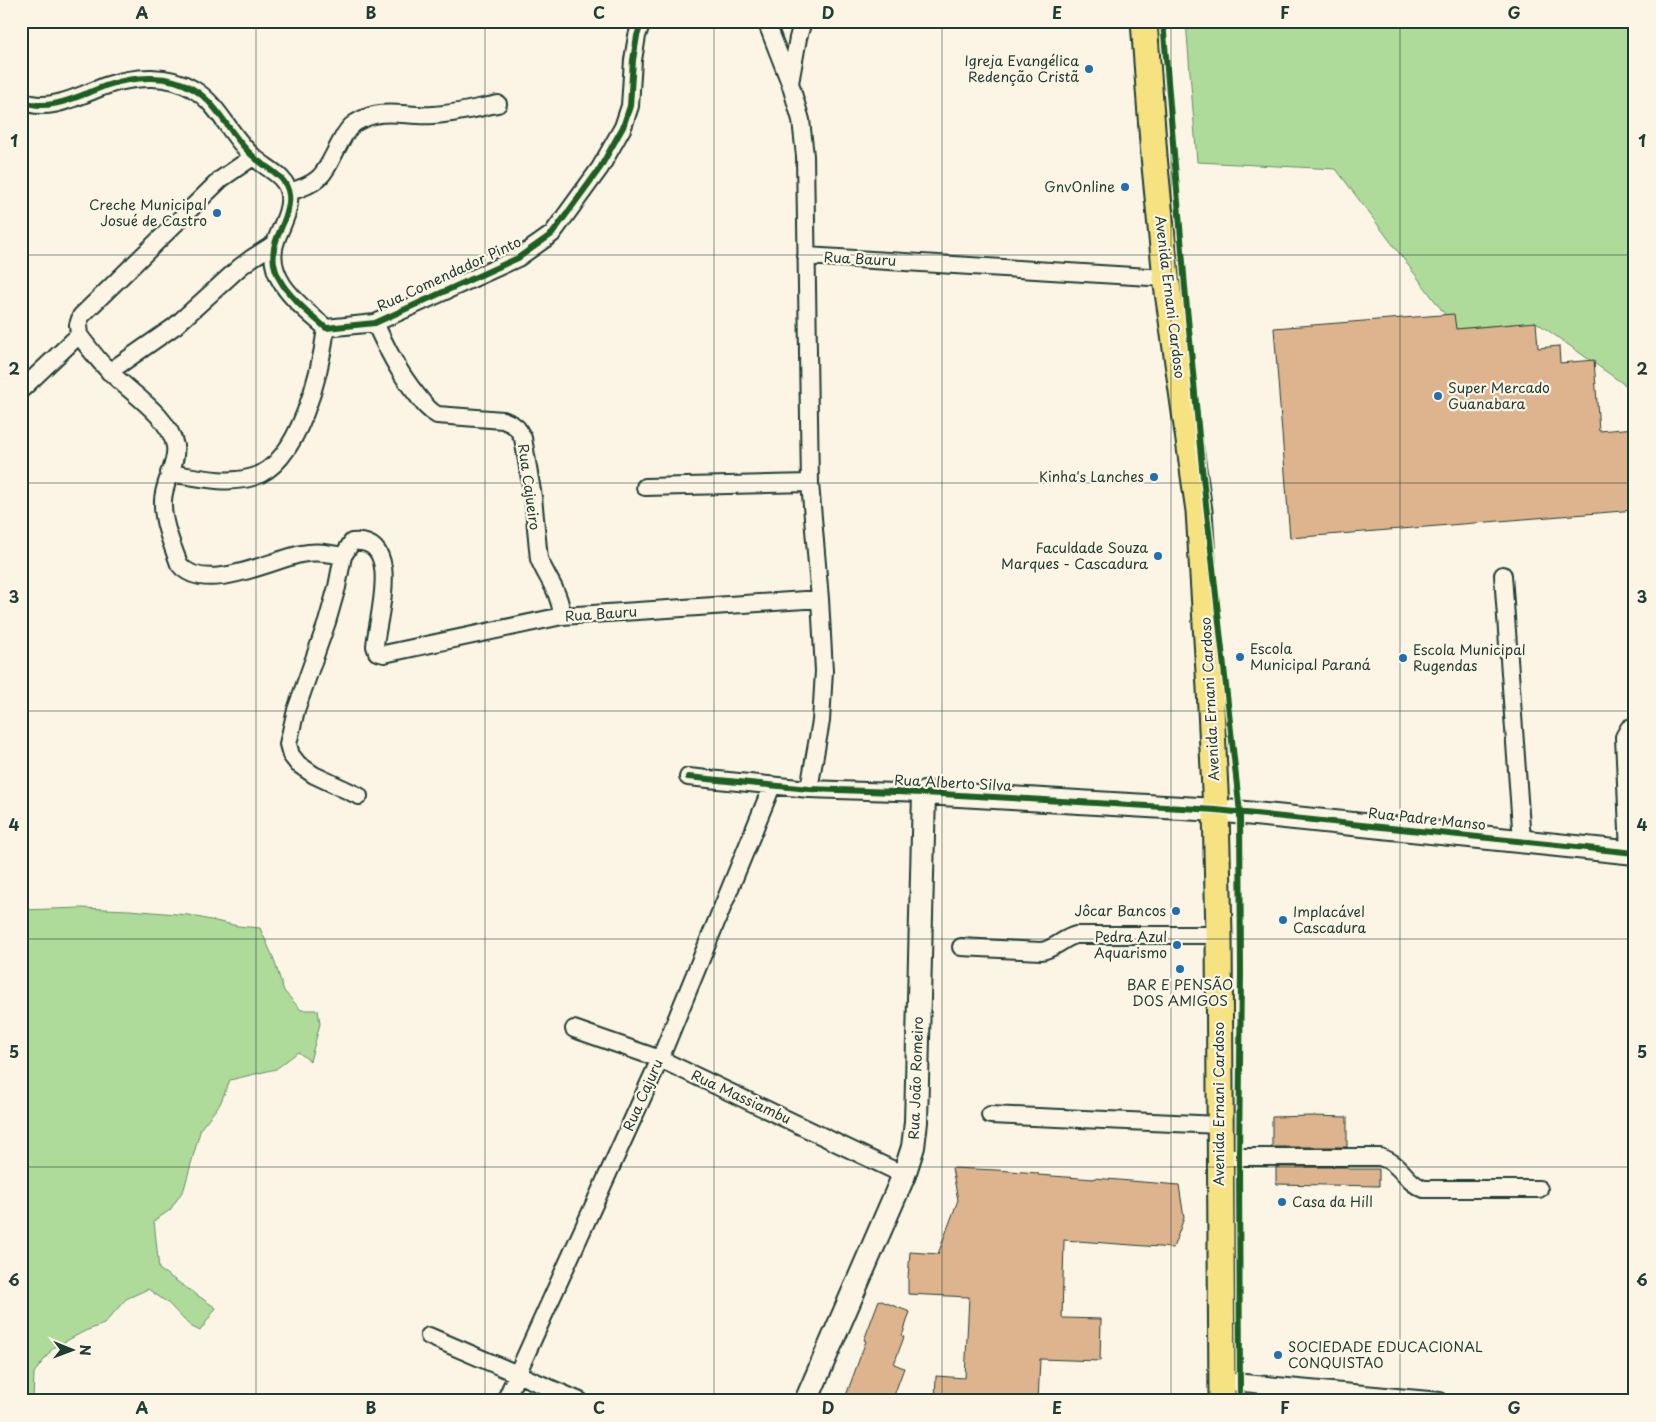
<svg xmlns="http://www.w3.org/2000/svg" width="1656" height="1422" viewBox="0 0 1656 1422" font-family="'Playpen Sans',sans-serif">
  <style>
    .green { fill: #aedb9a; stroke: #668c67 }
    .building { fill: #deb48e; stroke: #1f3d34 }
    .lines { fill: none; stroke-linecap: round; stroke-linejoin: round }
    .street-casing { stroke: #1f3d34; stroke-width: 20 }
    .secondary-casing { stroke: #1f3d34; stroke-width: 26 }
    .primary-casing { stroke: #1f3d34; stroke-width: 29 }
    .street { stroke: #fcf5e5; stroke-width: 16 }
    .secondary { stroke: #fcf5e5; stroke-width: 22 }
    .primary { stroke: #f7e281; stroke-width: 25 }
    .cycleway-casing { stroke: #fcf5e5; stroke-width: 9 }
    .cycleway { stroke: #1b5e20; stroke-width: 6 }
    .grid { fill: none; stroke: #1f3d34; stroke-width: 1; stroke-opacity: 0.55 }
    .poi-dot { fill: #1f6fb2; stroke: #fcf5e5; stroke-width: 2 }
    .labels { text-anchor: middle; stroke-width: 4.5; stroke-linejoin: round; paint-order: stroke }
    .poi-label { font-size: 14px; fill: #1f3d34; stroke: #fcf5e5; text-anchor: end }
    .street-label { font-size: 14px; fill: #1f3d34; stroke: #fcf5e5 }
    .neatline { fill: none; stroke: #1f3d34; stroke-width: 2 }
    .grid-label { font-size: 16px; text-anchor: middle; font-weight: bold; fill: #1f3d34 }
  </style>
  <rect width="100%" height="100%" fill="#fcf5e5"/>
  <filter id="ink" filterUnits="userSpaceOnUse"><feTurbulence type="fractalNoise" baseFrequency=".02" numOctaves="2"/><feDisplacementMap in="SourceGraphic" scale="10" xChannelSelector="R" yChannelSelector="G"/><feConvolveMatrix kernelMatrix="1 2 1 2 8 2 1 2 1" color-interpolation-filters="sRGB"/></filter>
  <g filter="url(#ink)">
    <path class="green" d="M1186,21H1635V392L1536,322L1456,329L1336,169L1197,162Z
      M81,908L129,910L188,915L238,926L260,928L273,957L284,991L301,1010H318L320,1024L310,1061L298,1052L276,1069L230,1080L220,1104L201,1128L184,1189L170,1210L154,1221L159,1269L216,1308L200,1331L190,1326L168,1303L148,1289L126,1299L104,1324L85,1331L53,1348L34,1373L33,1401H21V910Z"/>
    <path class="building" d="M1454,314L1456,329L1536,322L1538,348L1559,346L1560,363L1594,360L1599,431L1635,428V510L1290,538L1274,328Z
      M1312,1116L1347,1117V1147H1272V1117Z
      M1276,1167H1348V1169H1379V1186L1276,1184Z
      M952,1168L996,1170L1038,1173V1175L1094,1179V1178L1179,1185L1184,1218L1173,1248L1064,1240L1062,1318L1101,1319L1100,1361L1040,1359L1038,1401H935L936,1376L965,1378L969,1297L908,1294V1278L910,1252L938,1254L958,1200Z
      M879,1300L910,1312L902,1336L904,1337L894,1364L904,1368L892,1401H844L866,1341L864,1340Z"/>
    <g class="lines">
      <defs>
        <path id="street" d="M766,21L790,83L801,120L805,156L810,483L820,599L824,671L821,721L809,789
          M790,83L798,38L803,21
          M21,100C47,115 84,93 108,85C135,76 169,74 193,89C220,105 231,138 254,157C266,169 287,175 289,195C291,209 282,225 277,238C261,277 300,305 326,328L375,323L518,258L552,234L600,168L623,127L630,106L633,60L637,36L642,21
          M289,192C325,182 324,172 341,141C344,135 349,127 355,123C383,106 404,117 433,115C455,114 477,108 498,104
          M806,256L1166,278
          M375,323C387,349 399,373 417,395C423,403 428,410 437,415L503,420L512,424L517,428L523,438L533,497L539,559C548,580 560,592 562,616
          M79,335C89,348 99,362 111,373C131,393 170,417 175,446C178,463 163,483 163,501C162,522 172,544 179,564C203,595 269,561 301,554C316,551 328,553 343,556
          M79,335L78,325L81,316L221,179L253,157
          M109,372L175,326L240,267L252,258L274,244
          M21,390L79,335
          M169,473C196,477 226,485 253,477C300,463 321,369 326,328
          M645,487L810,483
          M1503,575L1522,841
          M688,777L809,789L924,793
          M359,796L314,775L298,764L291,755L288,744L296,710L327,622L337,587L343,556L352,542C404,536 377,619 375,646L377,652L384,654L562,616L820,599
          M1629,853L1624,737L1629,728L1635,726
          M961,947L1041,951C1055,949 1063,938 1076,935H1219
          M574,1029L660,1059L904,1175
          M990,1115L1220,1125
          M1219,1157H1380C1403,1164 1404,1182 1424,1189H1539
          M429,1336L580,1401
          M1222,1381L1440,1401
          M505,1401L660,1059L772,786"/>
        <path id="secondary" d="M806,1401L904,1175L913,1147L916,1122L924,793L1216,810L1635,853"/>
        <path id="primary" d="M1144,21L1154,156L1166,278L1199,511L1210,688L1216,810L1219,935L1222,1401"/>
      </defs>
      <use href="#street" class="street-casing"/>
      <use href="#secondary" class="secondary-casing"/>
      <use href="#primary" class="primary-casing"/>
      <use href="#street" class="street"/>
      <use href="#secondary" class="secondary"/>
      <use href="#primary" class="primary"/>
      <defs>
        <path id="cycleway" d="M1163,21L1185,287L1202,468L1240,813L1241,973L1239,1156L1240,1401
          M21,100C47,115 84,93 108,85C135,76 169,74 193,89C220,105 231,138 254,157C266,169 287,175 289,195C291,209 282,225 277,238C261,277 300,305 326,328L375,323L518,258L552,234L600,168L623,127L630,106L633,60L637,36L642,21
          M688,777L809,789L924,793L1216,810L1635,853"/>
      </defs>
      <use href="#cycleway" class="cycleway-casing"/>
      <use href="#cycleway" class="cycleway"/>
    </g>
  </g>
  <path class="grid" d="M256,21V1401M485,21V1401M714,21V1401M942,21V1401M1171,21V1401M1400,21V1401M21,255H1635M21,483H1635M21,711H1635M21,939H1635M21,1167H1635"/>
  <g class="poi-dot">
    <circle cx="1089" cy="69" r="5"/>
    <circle cx="1125" cy="187" r="5"/>
    <circle cx="217" cy="213" r="5"/>
    <circle cx="1438" cy="396" r="5"/>
    <circle cx="1154" cy="477" r="5"/>
    <circle cx="1158" cy="556" r="5"/>
    <circle cx="1240" cy="657" r="5"/>
    <circle cx="1403" cy="658" r="5"/>
    <circle cx="1176" cy="911" r="5"/>
    <circle cx="1283" cy="920" r="5"/>
    <circle cx="1177" cy="945" r="5"/>
    <circle cx="1180" cy="969" r="5"/>
    <circle cx="1282" cy="1202" r="5"/>
    <circle cx="1278" cy="1355" r="5"/>
  </g>
  <g class="labels">
    <g class="poi-label">
      <text x="1079" y="66">Igreja Evangélica<tspan x="1079" dy="16">Redenção Cristã</tspan></text>
      <text x="1115" y="192">GnvOnline</text>
      <text x="207" y="210">Creche Municipal<tspan x="207" dy="16">Josué de Castro</tspan></text>
      <text x="1448" y="393" text-anchor="start">Super Mercado<tspan x="1448" dy="16">Guanabara</tspan></text>
      <text x="1144" y="482">Kinha's Lanches</text>
      <text x="1148" y="553">Faculdade Souza<tspan x="1148" dy="16">Marques - Cascadura</tspan></text>
      <text x="1250" y="654" text-anchor="start">Escola<tspan x="1250" dy="16">Municipal Paraná</tspan></text>
      <text x="1413" y="655" text-anchor="start">Escola Municipal<tspan x="1413" dy="16">Rugendas</tspan></text>
      <text x="1166" y="916">Jôcar Bancos</text>
      <text x="1293" y="917" text-anchor="start">Implacável<tspan x="1293" dy="16">Cascadura</tspan></text>
      <text x="1167" y="942">Pedra Azul<tspan x="1167" dy="16">Aquarismo</tspan></text>
      <text x="1180" y="990" text-anchor="middle">BAR E PENSÃO<tspan x="1180" dy="16">DOS AMIGOS</tspan></text>
      <text x="1292" y="1207" text-anchor="start">Casa da Hill</text>
      <text x="1288" y="1352" text-anchor="start">SOCIEDADE EDUCACIONAL<tspan x="1288" dy="16">CONQUISTA0</tspan></text>
    </g>
    <g class="street-label">
      <text transform="translate(860 259) rotate(3)" y="5">Rua Bauru</text>
      <text transform="translate(449 274) rotate(-25)" y="5">Rua Comendador Pinto</text>
      <text transform="translate(1170 297) rotate(83)" y="5">Avenida Ernani Cardoso</text>
      <text transform="translate(529 487) rotate(82)" y="5">Rua Cajueiro</text>
      <text transform="translate(601 614) rotate(-4)" y="5">Rua Bauru</text>
      <text transform="translate(1210 699) rotate(-93)" y="5">Avenida Ernani Cardoso</text>
      <text transform="translate(953 783) rotate(3)" y="5">Rua Alberto Silva</text>
      <text transform="translate(1427 819) rotate(6)" y="5">Rua Padre Manso</text>
      <text transform="translate(916 1078) rotate(-88)" y="5">Rua João Romeiro</text>
      <text transform="translate(643 1095) rotate(-66)" y="5">Rua Cajuru</text>
      <text transform="translate(741 1097) rotate(25)" y="5">Rua Massiambu</text>
      <text transform="translate(1219 1104) rotate(-90)" y="5">Avenida Ernani Cardoso</text>
    </g>
  </g>
  <rect width="1656" height="1422" fill="none" stroke="#fcf5e5" stroke-width="55"/>
  <g transform="translate(72 1350) rotate(91)" stroke="#fcf5e5" stroke-width="4" paint-order="stroke">
  <path d="M0-4L9 19L0 12L-9 19Z" fill="#1f3d34"/>
  <text y="-8" font-size="14" font-weight="bold" text-anchor="middle" fill="#1f3d34">N</text>
  </g>
  <rect x="28" y="28" width="1600" height="1366" class="neatline"/>
  <g class="grid-label">
    <text x="142" y="19">A</text>
    <text x="371" y="19">B</text>
    <text x="599" y="19">C</text>
    <text x="828" y="19">D</text>
    <text x="1057" y="19">E</text>
    <text x="1285" y="19">F</text>
    <text x="1514" y="19">G</text>
    <text x="14" y="147">1</text>
    <text x="1642" y="147">1</text>
    <text x="14" y="375">2</text>
    <text x="1642" y="375">2</text>
    <text x="14" y="603">3</text>
    <text x="1642" y="603">3</text>
    <text x="14" y="831">4</text>
    <text x="1642" y="831">4</text>
    <text x="14" y="1058">5</text>
    <text x="1642" y="1058">5</text>
    <text x="14" y="1286">6</text>
    <text x="1642" y="1286">6</text>
    <text x="142" y="1414">A</text>
    <text x="371" y="1414">B</text>
    <text x="599" y="1414">C</text>
    <text x="828" y="1414">D</text>
    <text x="1057" y="1414">E</text>
    <text x="1285" y="1414">F</text>
    <text x="1514" y="1414">G</text>
  </g>
</svg>
